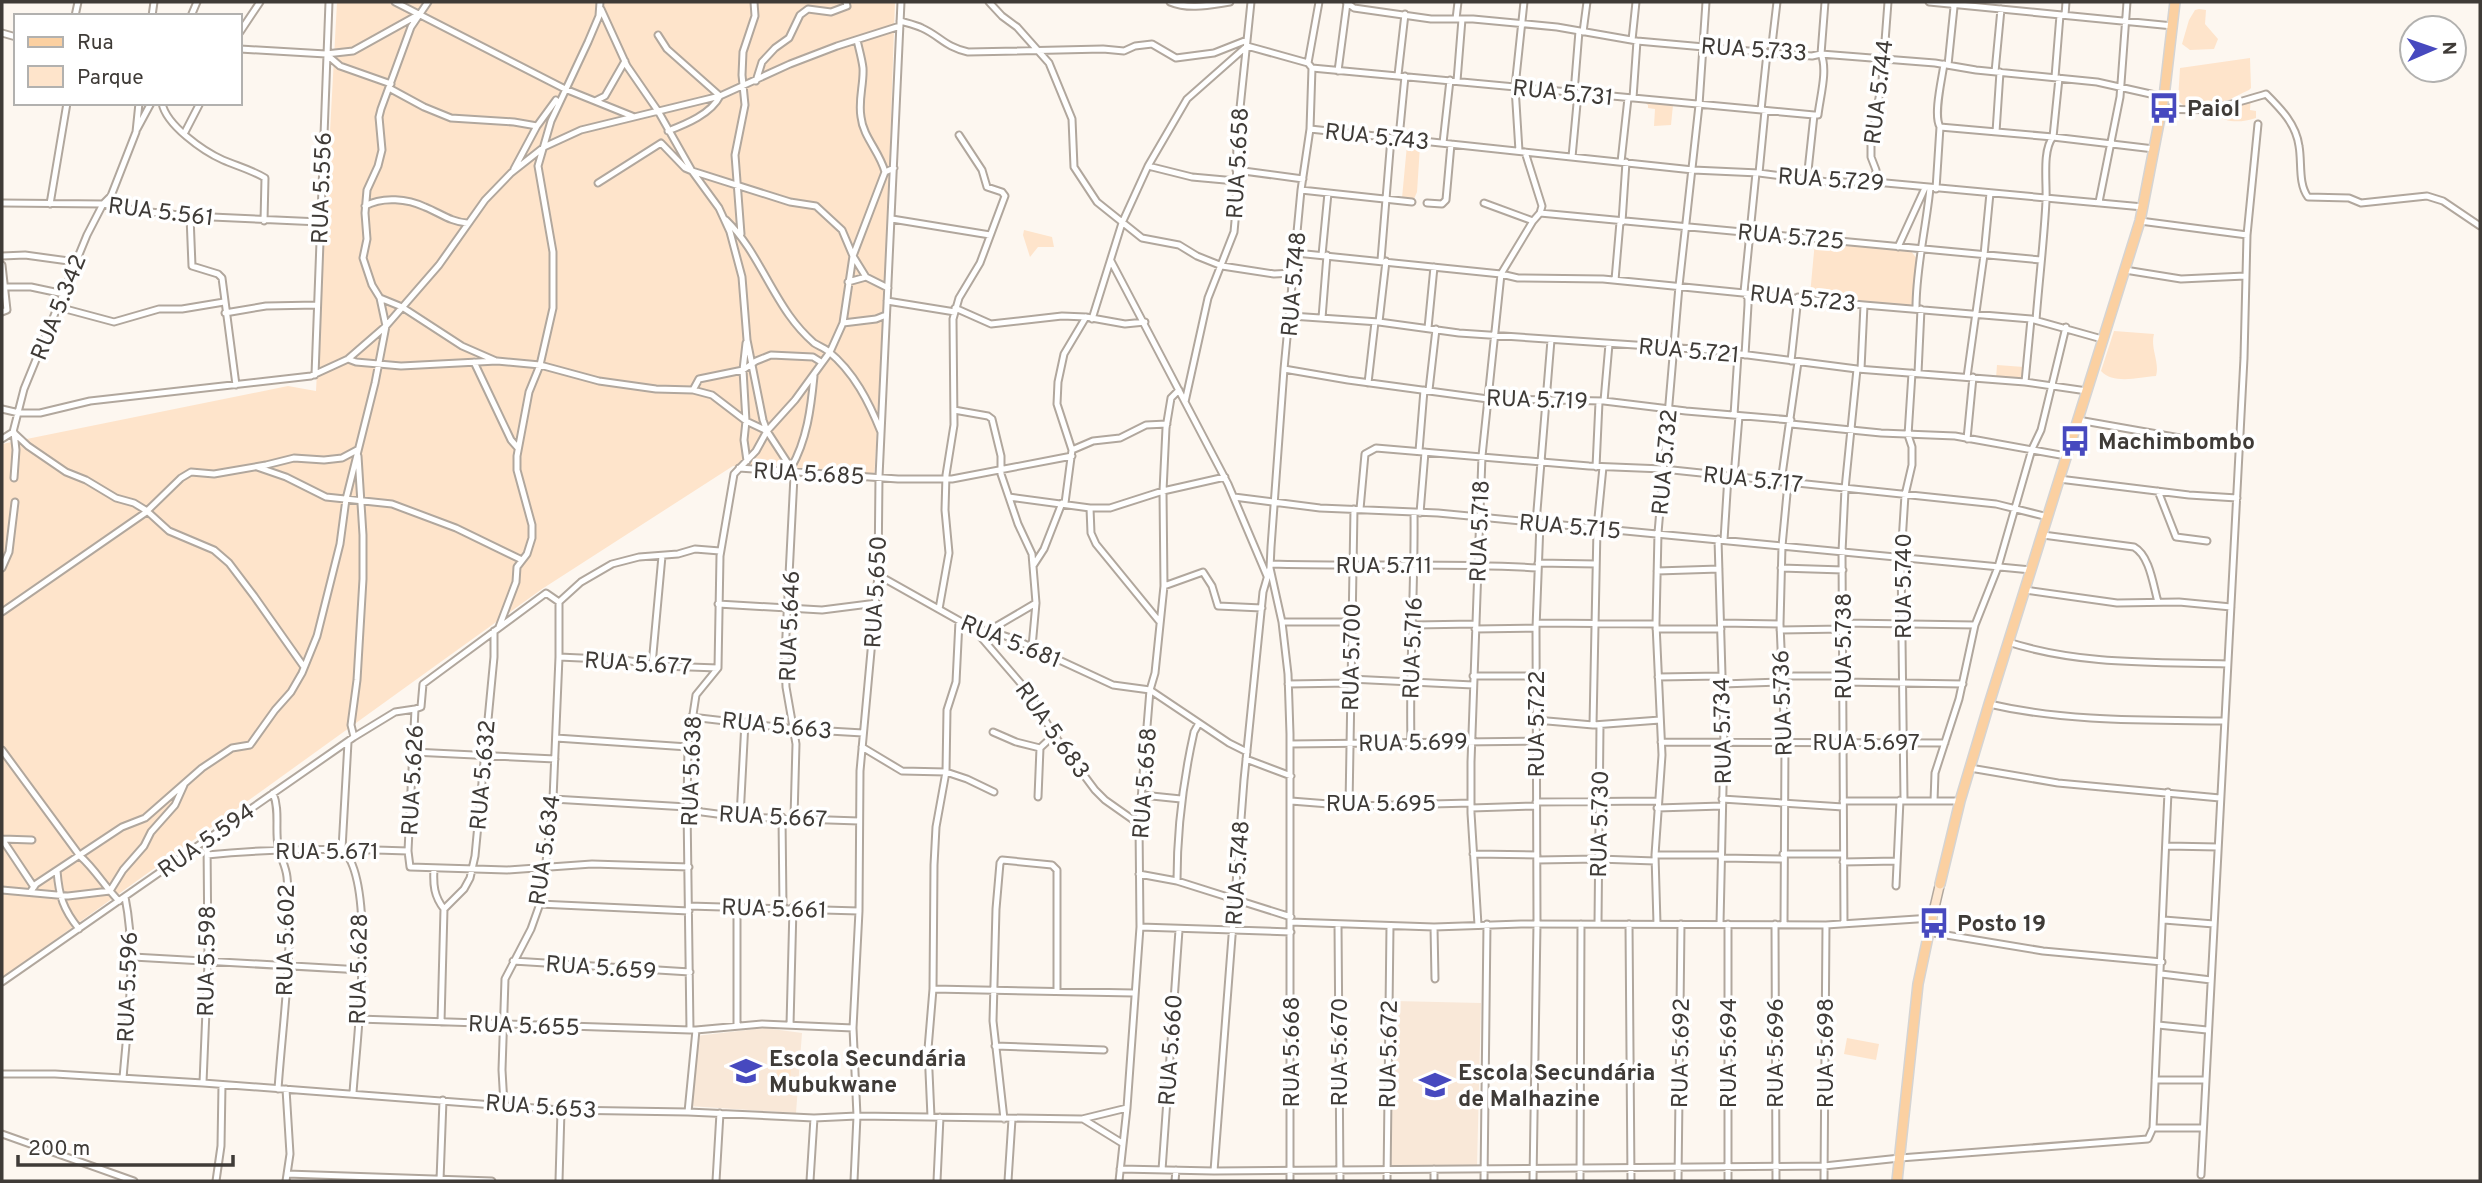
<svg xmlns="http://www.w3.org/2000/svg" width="2482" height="1183" viewBox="0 0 2482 1183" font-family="Overpass,sans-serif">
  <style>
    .built { fill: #f9e8d8 }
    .green { fill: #fee4cb }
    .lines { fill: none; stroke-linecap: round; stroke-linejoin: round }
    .minor-casing { stroke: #b1a79d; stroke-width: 9 }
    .secondary-casing { stroke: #b1a79d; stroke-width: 11 }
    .primary-casing { stroke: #d5d4d3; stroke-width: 12 }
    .minor { stroke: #fff; stroke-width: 5 }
    .secondary { stroke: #fde7d0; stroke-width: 8 }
    .primary { stroke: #fbd0a1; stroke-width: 9 }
    .labels { text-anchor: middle; stroke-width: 7; stroke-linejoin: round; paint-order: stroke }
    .street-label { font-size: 23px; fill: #3f3b37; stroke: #fff }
    .poi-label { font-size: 23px; font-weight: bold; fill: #3f3b37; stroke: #fff; text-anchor: start }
  </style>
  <rect width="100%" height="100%" fill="#fdf7f0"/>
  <path class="built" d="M1394,1001L1481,1003L1477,1167L1389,1166Z
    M765,1028L802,1033L796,1113L689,1106L696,1036Z"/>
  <path class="green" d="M337,2H895L884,318L874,479L733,466L542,589L2,978V444L288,386L316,391Z
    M2199,9L2206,10L2205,24L2218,39L2214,49L2190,50L2182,44L2189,20L2195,10Z
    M2250,58L2251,88L2249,90C2229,98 2197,124 2178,100L2180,68Z
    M2251,94L2250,110L2256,111V118C2240,123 2227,123 2213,114Z
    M1644,102L1673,105L1671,125L1654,126L1655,109L1648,108V105Z
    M1407,145L1420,146L1417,192L1414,199L1402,198Z
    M1024,230L1052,237L1054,247H1038L1030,257L1023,235Z
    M1815,241L1911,251L1917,259L1914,301L1911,305L1901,306L1810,295Z
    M2114,331L2154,334C2150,348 2160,363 2156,376C2139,377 2114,385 2101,371Z
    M1997,365L2024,367L2022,380L1996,378Z
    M1847,1038L1879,1044L1876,1060L1844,1054Z
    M777,1067H791L790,1091H776Z"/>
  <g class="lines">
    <defs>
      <path id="minor" d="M395,2L565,89L632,116
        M989,2L1002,16L1017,27L1049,63L1072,119L1074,167L1097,202L1142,238L1179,245L1197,256L1222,266L1274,274L1294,273
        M1170,2C1189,10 1210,5 1230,2
        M1346,2L1354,8L1431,19H1473L1557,27L1637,41L1771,53L1812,56L1821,54L1935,63L1976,70L2097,82L2164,97
        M1929,2L2173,26
        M601,9L627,66L658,111L692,171L719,208L730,232L742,277L747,340L763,420L767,431L791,468L794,476L785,655L786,687L796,744L794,818
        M2065,15L2066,2
        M75,16L78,2
        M152,16L154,2
        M191,16L197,2
        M1456,19L1458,2
        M900,21C907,23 916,25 922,28C940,36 945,47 968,52L1103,49L1124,51L1135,46L1152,44L1176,58L1214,53L1247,40
        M240,32L260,2
        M1583,32L1587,2
        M2,33L16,37
        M658,35L667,49L720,96
        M857,40C859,49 862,59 863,68C864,84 858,100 861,117C863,137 880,152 885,172
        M1632,40L1636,2
        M240,49L326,54L353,51L416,16
        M1771,53L1777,2
        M326,54L340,66L391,84
        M1948,65L1954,7L1952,4
        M1312,68L1814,115
        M1338,71L1347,3
        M1995,72L2001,9
        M1398,75L1405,14
        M2055,77L2060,15
        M756,81L762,62L775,48L789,38L800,15L808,9L831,12L847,6L846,2
        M1457,81L1462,19
        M389,88L424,107L451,118L514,122L537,126
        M1574,93L1579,31
        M1633,98L1637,41
        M595,101L605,96L625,61
        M162,103C166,125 203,151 223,160C237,166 252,170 265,178L264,221
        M2162,107C2202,115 2229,105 2266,94C2281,109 2296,124 2299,146C2302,162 2298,184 2308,197L2349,198L2361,203L2427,196L2443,201L2480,226
        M1761,110L1767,53
        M1940,127L2053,137L2154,149
        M137,129L151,103
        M1310,129L1693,170L1759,173L1828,182H1875L2143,207
        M668,131C686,124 711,114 720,96
        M1996,132L2000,72
        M184,134L200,103
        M1399,138L1405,76
        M1443,143L1450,80
        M1519,151L1515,87L1524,2
        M1572,157L1578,93
        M1621,162L1628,98
        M1148,166L1192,177L1236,181
        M514,169L537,126L556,100
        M1236,170L1303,179
        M1759,173L1765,111
        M1807,180L1814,115H1818C1820,97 1828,70 1821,54L1825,2
        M1875,182L1876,170L1871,157V143L1882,81L1888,2
        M598,183L661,143L685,168L692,171L790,202L816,206L842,230L853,256L866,277L888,288
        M1936,189L1940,127C1933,115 1942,79 1944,64
        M1301,190L1412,202
        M2099,202L2120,97L2127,2
        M2,203L103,204L140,211L190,216L320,222
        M1427,203L1442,204L1446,200L1451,144
        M1484,203L1533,221
        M50,204L67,103
        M365,206C383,196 408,199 425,207C440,213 451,222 467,223
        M1540,213L2041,260
        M190,216L192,266L218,274L222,278L236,385
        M892,219L990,235
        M726,220C753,246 767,284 789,315C796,325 805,335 814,343C819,346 824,348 828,351C854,372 869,402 881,432
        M2140,221L2247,235
        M1622,222L1626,162
        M741,234L735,155L745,105L742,75L743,52L755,16L754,2
        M1898,247L1925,188
        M1296,253L1501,274L1518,278L1603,279L1864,305L2031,319L2102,339
        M1322,255L1328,193
        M2,256L25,255L76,262
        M1381,260L1391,138
        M1111,261L1228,484L1267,576
        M2,265L7,310L2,312
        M2125,270L2181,279L2245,276
        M1615,280L1620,222
        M848,282L866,277
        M6,287H31L64,294
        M380,298L402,307L462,346L494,360
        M887,301L955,312
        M58,307L114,322L159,309H182L224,302
        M955,308L991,324L1062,316L1086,317L1125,324L1145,322
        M1916,308C1916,267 1926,229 1930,188
        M225,313L266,306L317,305
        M1291,316L1379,322L1459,333L1709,350L1857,369L2025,382L2087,391
        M1322,318L1327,255
        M1092,319L1122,223L1148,166L1187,99L1247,46L1308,63
        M2036,320C2039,281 2044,241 2046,201C2047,183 2042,150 2053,137L2059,78
        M1379,322L1386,261
        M843,323L876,319L886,315
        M1428,328L1434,267
        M746,343L743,370L746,421L744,440L747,461
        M1745,355L1748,305V298L1744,292L1756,173
        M348,359L356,362L401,366L497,361L540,365L599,381L656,389L693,390L712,395L746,421L767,431
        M1791,361L1798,297
        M474,362L511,440L518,448
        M1284,369L1348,380L1488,399L1604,401L1686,411L1791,420
        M1861,369L1864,305
        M1918,373L1921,309
        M315,375L329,2
        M1967,377L1984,255L1990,193
        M2025,382L2031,319
        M1368,383L1375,322
        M693,390L699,379L743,370L756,361L771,355L813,357L821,362
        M1429,390L1436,329
        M1604,401L1609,344
        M1185,402L1208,298L1234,232L1236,210L1237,137L1251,2
        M2,409L19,413H40L90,401L311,376L348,359L386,326L380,298L372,285L363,258L367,239L365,213L367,190L378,166L382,150L379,117L381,109L411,27L428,2
        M954,410L988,416L992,419L1001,456V474L1018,524L1032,554L1036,603L1032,647
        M1734,415L1738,354
        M2078,420L2197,441L2239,444
        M1791,424L1881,433L1955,436L2066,456
        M13,432L28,446L66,472L86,480L116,498L134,503L147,511L169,531L214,550L229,563L254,596L304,667
        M14,432L16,450L14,478
        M2,439L13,432L24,389L87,235L103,204L111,196L136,132L139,103
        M1967,439L1973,377
        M1072,450L1093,441L1120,438L1146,425L1167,424
        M1419,451L1424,390
        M257,467L286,477L326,497L392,504L456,528L522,560
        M1596,467L1599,402
        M739,468L898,479H952L1072,456
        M791,468C807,440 811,408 814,376
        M1734,477L1739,416
        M2059,479L2189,495L2237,498
        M1781,482L1798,362
        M2158,491L2176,537L2207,541
        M1009,497L1090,508H1110L1163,491L1225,477
        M1234,497L1320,508L1438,513L2031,570
        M1065,503L1072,450L1057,404L1058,382L1064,354L1086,317
        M1090,508L1091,533L1096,544L1159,621
        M1360,509L1365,454L1376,448L1589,466L1663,469L1996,504L2048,517
        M1420,513L1425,452
        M1536,523L1551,340
        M2043,535L2134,547C2150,556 2153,585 2158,602
        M1718,539L1724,743L1720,924
        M1724,540L1728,476
        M1538,563L1596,564
        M1271,564C1360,567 1449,562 1538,568
        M1033,566L1044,549L1062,503
        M2,568L9,552L15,502
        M1781,568L1843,570
        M1657,571L1719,569
        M878,575L974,629L990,631L1014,639L1113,685L1150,690L1229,743L1247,752
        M1164,586L1203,572L1212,586L1218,606L1262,608
        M2025,590L2117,603L2179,602L2231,607
        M559,602L581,582L612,564L639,557L678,554L695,549L720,551
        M718,604L822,610L877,603
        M939,609L949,553L945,510L946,475L954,425L953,319L959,298L980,263L1005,196L1002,192L987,187L982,170L959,135
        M2,612L145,513L181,478L191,472L214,474L266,465L294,458L324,460L342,458L357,450
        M1282,622H1352
        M1537,623L1656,624
        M1721,623L1780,624
        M1844,623L1975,625
        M1414,625L1475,624
        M499,627L516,582L517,567L527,554L532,538V525L517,470V456L529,392L540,365L553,308V252L538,166L551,121L588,42L599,16L600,2
        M974,629L1029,693L1054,735L1095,790L1105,800L1139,824
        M1475,629L1536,628
        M1656,629H1721
        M990,630L1036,603
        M1780,630L1844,629
        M2008,642C2079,665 2154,662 2227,664
        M559,657L624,660L662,666L718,668
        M652,665L662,556
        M1473,676H1537
        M1782,676H1843
        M1658,677L1721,676
        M1350,679L1473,685
        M1843,682L1963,684
        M1288,684L1350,683
        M1722,684L1782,682
        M1989,704C2066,722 2146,720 2224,721
        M415,709L421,707L423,684L546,593L559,602V657L553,799L542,898L531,929L505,979L502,1070L504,1105
        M691,717L795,729L863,733
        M1536,720L1593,725L1660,720
        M1593,725L1597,528L1603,467
        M993,732L1016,742L1040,748
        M354,737L351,725L357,680L363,579V535L358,456
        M556,738L688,747
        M348,742L342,849C378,880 356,1045 353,1093
        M1411,742C1409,665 1415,589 1414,512
        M1661,742L1945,743
        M1290,744L1537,741
        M862,747L902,771L946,772L967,779L994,792
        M2,750L80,856C95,869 105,887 119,901
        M413,752L555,759
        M1246,759L1291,776
        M1970,768L2058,783L2220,798
        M273,793C280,810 275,828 278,846C280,857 286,866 287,877C294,947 283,1019 278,1089
        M1142,795L1181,799
        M1038,797L1040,748L1054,735
        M553,799L687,807L702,812L740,817L859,821
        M1722,799L1843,807
        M1904,800L1901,558L1905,495L1912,465V447L1908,435L1912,373
        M1291,801L1354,806L1471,803
        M1843,801H1960
        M1934,801L1935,773L1959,699L1975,625L1998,567L2032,449L2041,430L2066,327
        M1536,802L1658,801
        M1349,806L1354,509
        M1471,808L1536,806
        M1657,808L1722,806
        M740,817L745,722
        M782,817L783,907
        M2,839L34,887
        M2,839L32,840
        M2167,846L2218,847
        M408,851L415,709
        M1473,854L1537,855
        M1783,854H1843
        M207,855C274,848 341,849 408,851L410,867L507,870L592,864L689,867
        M1655,855H1721
        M1721,858L1783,859
        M1537,860L1598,859L1655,861
        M1843,862L1897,861
        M434,869C433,885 434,896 444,909
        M57,871C59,896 63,909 79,929
        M1139,874L1177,881L1291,917
        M1177,881C1177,830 1183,781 1194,732L1199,723
        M1896,886L1900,800
        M2,890L68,896L110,891L123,870L144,846L151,832L175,805L184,785
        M31,891L36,884L122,827L145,818L202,768L232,748L250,745L275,710L291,692L302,673L317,636L340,544L346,499L375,383L386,326L439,265L485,200L511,173L544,147L581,130L720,96L790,64L837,46L900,26
        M539,904L689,911
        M689,906L859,911
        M737,906V1026
        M444,909L464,889L470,878L475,856L494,657V631
        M2164,920L2214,924
        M1290,922L1434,927L1521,924L1826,925L1932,918
        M1844,923L1842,552L1845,489L1857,369
        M1338,924L1340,1181
        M1598,924L1600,725
        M1629,924L1631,1181
        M1657,924L1655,855L1662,755L1656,624L1658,533L1679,286L1699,105L1706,2
        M1728,924V1181
        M1775,924L1776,1181
        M1784,924L1785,742L1780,624L1782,546L1788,483
        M1478,925L1471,813V762L1482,456L1501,274L1533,221L1540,213L1542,206L1525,152
        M1140,927L1291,932
        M1434,927L1435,979
        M1928,932L2043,951L2162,962
        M133,957L362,970
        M513,961L690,972
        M2161,974L2211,980
        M2,982L354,737L395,712L415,709
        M933,989L1134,993
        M358,1019L690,1030
        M441,1022L444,909
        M790,1025L793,907
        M2158,1025L2207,1030
        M696,1030H690L687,807L688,747L696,695L718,668L720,556L734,474L756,451L767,431L795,400L830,352L843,323L853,256L885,172L894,168
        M696,1030L762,1024L853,1028
        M995,1046L1104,1050
        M2,1074H55L203,1083L561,1110L688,1112L814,1118L857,1116L1082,1119L1127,1108
        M123,1078C128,1017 137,957 125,897
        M2155,1080H2205
        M203,1083L208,962L207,840
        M688,1112L696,1030
        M931,1117L928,1049L933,989L934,865L936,827L946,772L947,710L956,682L959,621
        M1004,1119L993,1021L996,909L1000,863L1002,860L1052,865L1057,870V991
        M1083,1119L1122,1143
        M2153,1128H2202
        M2,1134L134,1181
        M1120,1169L1214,1171L1824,1166L1900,1158L2148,1139L2153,1128L2168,792
        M1434,1169V1181
        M1162,1170L1179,930
        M1214,1171L1244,780L1263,592L1270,568
        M287,1174L492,1181
        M2201,1175L2244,358L2247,235L2258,124
        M440,1180L443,1100
        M216,1181L221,1146L222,1085
        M286,1181L290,1154L286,1089
        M559,1181L561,1110
        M716,1181L720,1113
        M810,1181L814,1118
        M854,1181L857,1116L853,1028L859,911L860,771L878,575L879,477L901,2
        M937,1181L940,1117
        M1008,1181L1012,1119
        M1119,1181L1127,1108L1140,927L1139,824L1150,690L1155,673L1164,586L1163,491L1166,428L1171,398L1179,390
        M1175,1181L1176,1170
        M1290,1181V734L1288,674L1282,622L1270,568L1271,547L1284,369L1301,190L1310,129L1312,68L1308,63L1319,2
        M1387,1181L1390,926
        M1484,1181L1487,924
        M1533,1181L1537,924L1536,628L1540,523
        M1580,1181L1581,924
        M1678,1181L1681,924
        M1824,1181L1826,925"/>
      <path id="secondary" d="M1932,918L1940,884"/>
      <path id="primary" d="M2164,97L2175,2
        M1940,884L1960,801L1989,704L2140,221L2163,102
        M1897,1181L1918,984L1932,918"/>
    </defs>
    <use href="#minor" class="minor-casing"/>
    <use href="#secondary" class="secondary-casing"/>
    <use href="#primary" class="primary-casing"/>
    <use href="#minor" class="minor"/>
    <use href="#secondary" class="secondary"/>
    <use href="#primary" class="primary"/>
  </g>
  <defs>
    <symbol id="bus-bare" viewBox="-9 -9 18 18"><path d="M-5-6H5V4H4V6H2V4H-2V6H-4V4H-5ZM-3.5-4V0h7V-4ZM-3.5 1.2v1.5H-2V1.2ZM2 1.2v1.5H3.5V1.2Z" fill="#4749bf" stroke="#fff" stroke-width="2.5" paint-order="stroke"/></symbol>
    <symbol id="school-bare" viewBox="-9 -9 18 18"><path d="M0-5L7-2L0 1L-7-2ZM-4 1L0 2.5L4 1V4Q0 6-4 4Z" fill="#4749bf" stroke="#fff" stroke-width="2.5" paint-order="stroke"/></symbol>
  </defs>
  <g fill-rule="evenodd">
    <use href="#bus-bare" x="2142" y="86" width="44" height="44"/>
    <use href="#bus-bare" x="2053" y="419" width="44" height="44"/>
    <use href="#bus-bare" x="1912" y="901" width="44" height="44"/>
    <use href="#school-bare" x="724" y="1049" width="44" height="44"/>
    <use href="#school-bare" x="1413" y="1063" width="44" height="44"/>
  </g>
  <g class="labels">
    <g class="street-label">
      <text transform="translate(1754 49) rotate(4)" y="8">RUA 5.733</text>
      <text transform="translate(1563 92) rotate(6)" y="8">RUA 5.731</text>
      <text transform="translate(1878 92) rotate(-83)" y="8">RUA 5.744</text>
      <text transform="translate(1377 136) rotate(6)" y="8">RUA 5.743</text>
      <text transform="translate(1237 163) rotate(-87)" y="8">RUA 5.658</text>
      <text transform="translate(1831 179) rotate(4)" y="8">RUA 5.729</text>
      <text transform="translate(321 188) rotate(-88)" y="8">RUA 5.556</text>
      <text transform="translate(161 211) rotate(7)" y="8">RUA 5.561</text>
      <text transform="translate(1791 236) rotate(5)" y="8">RUA 5.725</text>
      <text transform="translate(1293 284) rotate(-85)" y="8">RUA 5.748</text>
      <text transform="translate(1803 298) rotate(6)" y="8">RUA 5.723</text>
      <text transform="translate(58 307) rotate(-68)" y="8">RUA 5.342</text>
      <text transform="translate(1689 350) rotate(5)" y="8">RUA 5.721</text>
      <text transform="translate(1537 399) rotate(2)" y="8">RUA 5.719</text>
      <text transform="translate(1664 462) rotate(-85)" y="8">RUA 5.732</text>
      <text transform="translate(809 473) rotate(3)" y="8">RUA 5.685</text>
      <text transform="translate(1753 479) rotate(6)" y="8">RUA 5.717</text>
      <text transform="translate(1570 526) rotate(5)" y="8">RUA 5.715</text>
      <text transform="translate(1479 531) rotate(-88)" y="8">RUA 5.718</text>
      <text x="1384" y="573">RUA 5.711</text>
      <text transform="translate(1903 586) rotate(-90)" y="8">RUA 5.740</text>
      <text transform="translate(875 592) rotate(-87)" y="8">RUA 5.650</text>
      <text transform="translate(789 626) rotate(-88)" y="8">RUA 5.646</text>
      <text transform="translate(1011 641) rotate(22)" y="8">RUA 5.681</text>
      <text transform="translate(1843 646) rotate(-90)" y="8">RUA 5.738</text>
      <text transform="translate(1412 648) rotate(-88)" y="8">RUA 5.716</text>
      <text transform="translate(1351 657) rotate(-89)" y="8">RUA 5.700</text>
      <text transform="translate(638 663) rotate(4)" y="8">RUA 5.677</text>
      <text transform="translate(1782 703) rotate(-92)" y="8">RUA 5.736</text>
      <text transform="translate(1536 724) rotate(-90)" y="8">RUA 5.722</text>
      <text transform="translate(777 725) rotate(6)" y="8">RUA 5.663</text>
      <text transform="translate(1053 730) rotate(55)" y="8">RUA 5.683</text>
      <text transform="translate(1722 731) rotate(-91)" y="8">RUA 5.734</text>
      <text transform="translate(1413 742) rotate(-1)" y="8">RUA 5.699</text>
      <text x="1866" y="750">RUA 5.697</text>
      <text transform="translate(691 771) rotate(-88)" y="8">RUA 5.638</text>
      <text transform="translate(482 775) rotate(-85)" y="8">RUA 5.632</text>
      <text transform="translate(412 780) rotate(-87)" y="8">RUA 5.626</text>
      <text transform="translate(1144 783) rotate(-86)" y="8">RUA 5.658</text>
      <text x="1381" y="811">RUA 5.695</text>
      <text transform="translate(773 816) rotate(3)" y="8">RUA 5.667</text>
      <text transform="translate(1599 824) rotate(-89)" y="8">RUA 5.730</text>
      <text transform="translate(206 840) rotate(-35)" y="8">RUA 5.594</text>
      <text transform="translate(544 850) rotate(-82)" y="8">RUA 5.634</text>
      <text x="327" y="859">RUA 5.671</text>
      <text transform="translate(1237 873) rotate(-86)" y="8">RUA 5.748</text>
      <text transform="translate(774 908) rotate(2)" y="8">RUA 5.661</text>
      <text transform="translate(285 940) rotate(-89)" y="8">RUA 5.602</text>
      <text transform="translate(206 961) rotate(-89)" y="8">RUA 5.598</text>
      <text transform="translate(601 967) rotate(4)" y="8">RUA 5.659</text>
      <text transform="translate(358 969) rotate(-89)" y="8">RUA 5.628</text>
      <text transform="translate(127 987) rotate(-88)" y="8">RUA 5.596</text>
      <text transform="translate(524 1025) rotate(2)" y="8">RUA 5.655</text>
      <text transform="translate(1170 1050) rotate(-86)" y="8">RUA 5.660</text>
      <text transform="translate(1291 1052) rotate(-90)" y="8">RUA 5.668</text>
      <text transform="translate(1339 1052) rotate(-90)" y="8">RUA 5.670</text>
      <text transform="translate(1680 1053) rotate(-89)" y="8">RUA 5.692</text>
      <text transform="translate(1728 1053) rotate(-90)" y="8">RUA 5.694</text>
      <text transform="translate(1775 1053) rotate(-90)" y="8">RUA 5.696</text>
      <text transform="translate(1825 1053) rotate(-90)" y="8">RUA 5.698</text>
      <text transform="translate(1388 1054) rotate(-89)" y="8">RUA 5.672</text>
      <text transform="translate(541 1106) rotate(4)" y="8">RUA 5.653</text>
    </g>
    <g class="poi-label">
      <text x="2187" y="116">Paiol</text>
      <text x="2098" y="449">Machimbombo</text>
      <text x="1957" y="931">Posto 19</text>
      <text x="769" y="1066">Escola Secundária<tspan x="769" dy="26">Mubukwane</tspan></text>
      <text x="1458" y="1080">Escola Secundária<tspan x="1458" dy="26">de Malhazine</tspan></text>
    </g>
  </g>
  <rect width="2482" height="1183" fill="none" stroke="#3f3b37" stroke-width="7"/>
  <rect x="14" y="14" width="228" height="91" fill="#ffffff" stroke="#b2b1af" stroke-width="2"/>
  <rect x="28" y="37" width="35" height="10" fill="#fbd0a1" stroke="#b2b1af" stroke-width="2"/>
  <text x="77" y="49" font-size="21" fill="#3f3b37">Rua</text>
  <rect x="28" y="66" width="35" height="21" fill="#fee4cb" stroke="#b2b1af" stroke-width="2"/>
  <text x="77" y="84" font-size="21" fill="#3f3b37">Parque</text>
  <g transform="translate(2433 49) rotate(88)"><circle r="33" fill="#ffffff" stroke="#b2b1af" stroke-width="2"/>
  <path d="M0-5L12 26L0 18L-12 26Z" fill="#4749bf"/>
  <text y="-10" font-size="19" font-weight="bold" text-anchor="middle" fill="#3f3b37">N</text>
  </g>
  <path d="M18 1155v10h215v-10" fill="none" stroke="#3f3b37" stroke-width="3.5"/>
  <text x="28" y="1155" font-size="21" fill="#3f3b37" stroke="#ffffff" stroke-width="5" paint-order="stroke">200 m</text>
</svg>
